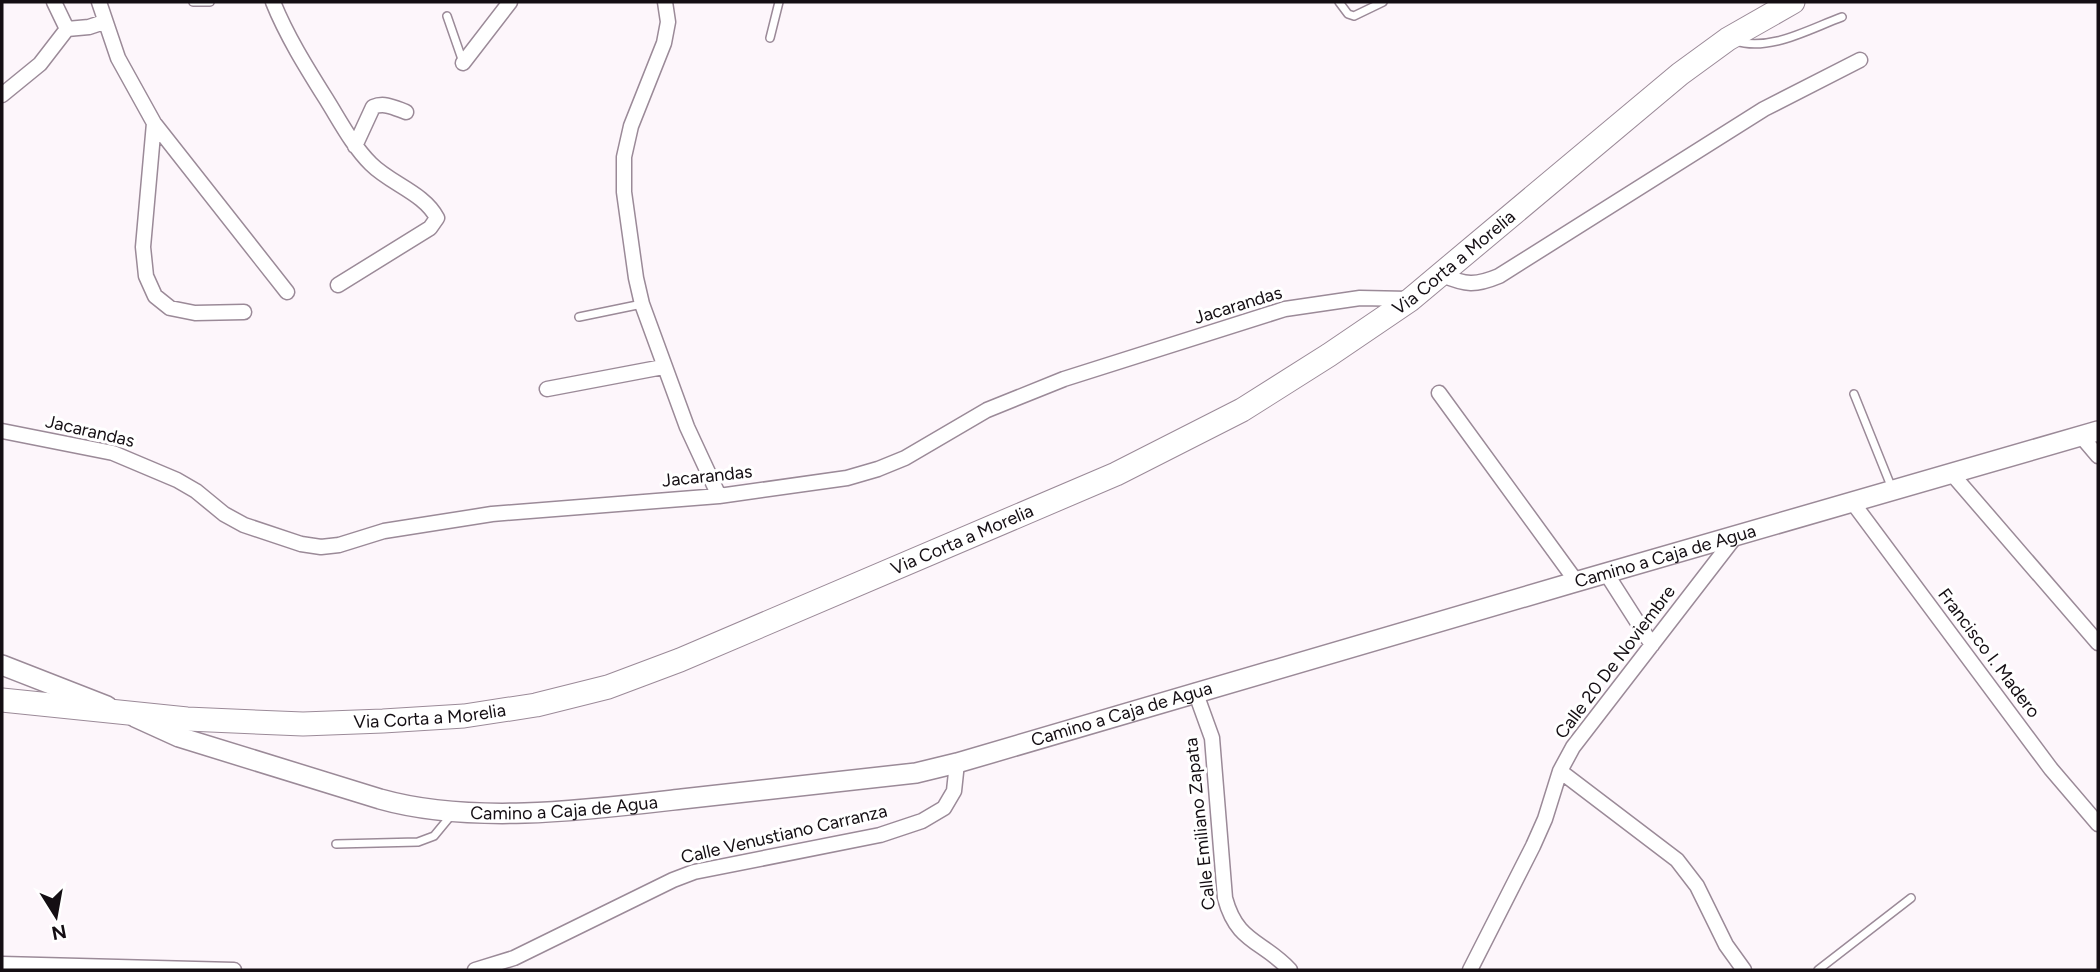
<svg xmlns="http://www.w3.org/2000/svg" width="2100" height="972" viewBox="0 0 2100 972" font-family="Figtree,sans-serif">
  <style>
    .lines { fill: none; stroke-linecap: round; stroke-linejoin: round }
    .lane-casing { stroke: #9b8a98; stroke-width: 10 }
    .street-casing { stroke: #9b8a98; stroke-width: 17 }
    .secondary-casing { stroke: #9b8a98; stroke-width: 22 }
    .primary-casing { stroke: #9b8a98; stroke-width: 25 }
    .lane { stroke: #fff; stroke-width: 7 }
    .street { stroke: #fff; stroke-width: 14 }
    .secondary { stroke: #fff; stroke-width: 19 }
    .primary { stroke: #fff; stroke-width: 23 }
    .labels { text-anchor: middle; stroke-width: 6; stroke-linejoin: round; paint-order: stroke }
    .street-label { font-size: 18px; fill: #140e13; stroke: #fff }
  </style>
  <rect width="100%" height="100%" fill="#fdf6fb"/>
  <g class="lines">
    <defs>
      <path id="lane" d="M193,2H210
        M1339,2L1348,14L1354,16L1383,2
        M447,16L463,62
        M770,38L779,2
        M1735,41C1770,52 1809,29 1842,17
        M579,317L642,304
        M1854,394L1893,491
        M336,844L418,842L434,836L453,813
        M1818,970L1911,898"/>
      <path id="street" d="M54,2L67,29L89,27L104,22
        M99,2L118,58L154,123L287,292
        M273,2C287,37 308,70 328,102C341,123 353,146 371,164C391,184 424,193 437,218L430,228L338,285
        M665,2L668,22L664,43L631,126L624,157V192L636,278L642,304L687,427L719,496
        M463,63L510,2
        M2,95L40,64L67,29
        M154,123L143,247L146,276L155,296L170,308L195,313L244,312
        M355,146L373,107C385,102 395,108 406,112
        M1442,275C1466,285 1475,286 1499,276L1764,109L1860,60
        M547,389L663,367
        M1439,393L1576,581
        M2,431L113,453L177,480L196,491L224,514L244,525L301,544L321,547L339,545L384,531L492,514L719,496L847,478L878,469L905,458L987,410L1064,379L1285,309L1360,298L1409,299
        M2081,436L2098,456
        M1952,474L2098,643
        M1853,503L2051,769L2098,824
        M1606,573L1652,645
        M1195,691L1212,738L1225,898C1237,943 1262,940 1290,970
        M1560,771L1677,860L1697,886L1726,945L1744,970
        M2,964L234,970
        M475,970L514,958L673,880L694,872L880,835L922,821L944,808L954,791L957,763
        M1470,970L1533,846L1545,819L1560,771L1573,747L1735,537"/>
      <g id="secondary">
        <path d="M2,665L107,706"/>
        <path id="s1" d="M135,717L179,737L380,799C472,825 588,810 682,799C760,790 838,781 916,773L957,763C1336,649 1718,542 2098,431"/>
      </g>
      <g id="primary">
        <path id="s2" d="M2,700L187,719L303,724L383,721L464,716L536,705L608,687L680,660L1116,474L1242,410L1329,355L1410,300L1680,74L1728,39L1793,2"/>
      </g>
    </defs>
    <use href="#lane" class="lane-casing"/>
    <use href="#street" class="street-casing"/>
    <use href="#secondary" class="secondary-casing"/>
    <use href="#primary" class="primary-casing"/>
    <use href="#lane" class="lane"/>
    <use href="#street" class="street"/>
    <use href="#secondary" class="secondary"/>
    <use href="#primary" class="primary"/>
  </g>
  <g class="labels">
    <g class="street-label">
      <text dy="6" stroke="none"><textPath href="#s2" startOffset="1561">Via Corta a Morelia</textPath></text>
      <text transform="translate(1238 305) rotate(-17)" y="6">Jacarandas</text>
      <text transform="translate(90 431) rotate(13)" y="6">Jacarandas</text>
      <text transform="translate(707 476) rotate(-6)" y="6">Jacarandas</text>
      <text dy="6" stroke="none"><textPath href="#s2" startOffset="994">Via Corta a Morelia</textPath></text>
      <text dy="6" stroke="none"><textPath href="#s1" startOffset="1578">Camino a Caja de Agua</textPath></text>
      <text transform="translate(1989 653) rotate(53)" y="6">Francisco I. Madero</text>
      <text transform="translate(1615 662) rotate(-53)" y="6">Calle 20 De Noviembre</text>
      <text dy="6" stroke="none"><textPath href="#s1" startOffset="1012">Camino a Caja de Agua</textPath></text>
      <text dy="6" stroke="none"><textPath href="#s2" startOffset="429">Via Corta a Morelia</textPath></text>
      <text dy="6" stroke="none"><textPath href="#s1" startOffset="444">Camino a Caja de Agua</textPath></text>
      <text transform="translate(1200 824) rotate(-96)" y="6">Calle Emiliano Zapata</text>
      <text transform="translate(784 834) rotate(-13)" y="6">Calle Venustiano Carranza</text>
    </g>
  </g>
  <rect width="2100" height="972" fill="none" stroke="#140e13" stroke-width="7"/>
  <g transform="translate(56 916) rotate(169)" stroke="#ffffff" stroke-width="5" paint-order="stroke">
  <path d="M0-5L12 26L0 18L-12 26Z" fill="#140e13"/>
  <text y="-10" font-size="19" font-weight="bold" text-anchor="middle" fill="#140e13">N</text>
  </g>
</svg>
